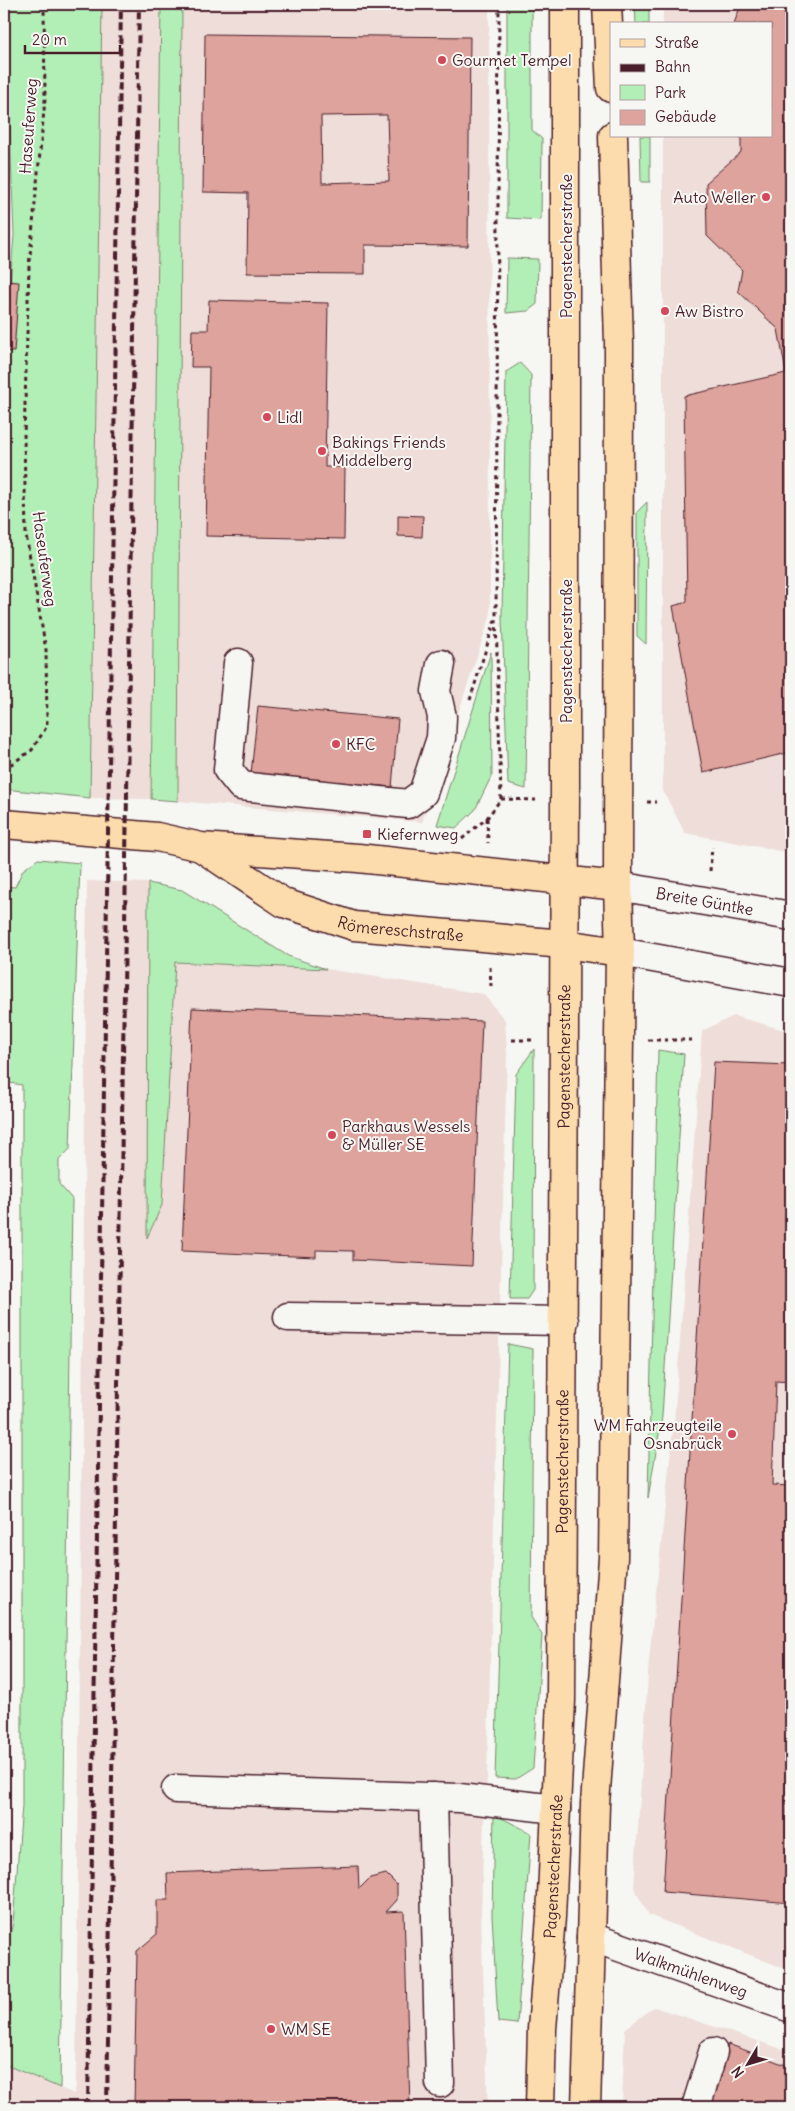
<svg xmlns="http://www.w3.org/2000/svg" width="795" height="2111" viewBox="0 0 795 2111" font-family="Delius,sans-serif">
  <style>
    .built { fill: #eeddd8 }
    .green { fill: #b2efb6; stroke: #7e8770 }
    .building { fill: #dda39c; stroke: #4a1f2b; fill-rule: evenodd }
    .lines { fill: none; stroke-linecap: round; stroke-linejoin: round }
    .minor-casing { stroke: #4a1f2b; stroke-width: 31 }
    .major-casing { stroke: #4a1f2b; stroke-width: 31 }
    .path { stroke: #4a1f2b; stroke-width: 3; stroke-dasharray: 4 4; stroke-linecap: butt }
    .minor { stroke: #f6f6f2; stroke-width: 28 }
    .major { stroke: #fcdcac; stroke-width: 28 }
    .rail { stroke: #4a1f2b; stroke-width: 4; stroke-dasharray: 8 4; stroke-linecap: butt }
    .poi-dot { fill: #d1495b; stroke: #f6f6f2; stroke-width: 2 }
    .labels { text-anchor: middle; stroke-width: 4; stroke-linejoin: round; paint-order: stroke }
    .poi-label { font-size: 16px; fill: #4a1f2b; stroke: #f6f6f2; text-anchor: start }
    .street-label { font-size: 16px; fill: #4a1f2b; stroke: #f6f6f2 }
  </style>
  <rect width="100%" height="100%" fill="#f6f6f2"/>
  <filter id="ink" filterUnits="userSpaceOnUse"><feTurbulence type="fractalNoise" baseFrequency=".02" numOctaves="2"/><feDisplacementMap in="SourceGraphic" scale="10" xChannelSelector="R" yChannelSelector="G"/><feConvolveMatrix kernelMatrix="1 2 1 2 8 2 1 2 1" color-interpolation-filters="sRGB"/></filter>
  <g filter="url(#ink)">
    <path class="built" d="M102,4H161L151,799L90,798Z
      M182,4H489L490,617L422,822L178,801Z
      M663,4H791V853L685,833L663,791V136H771V24H663Z
      M4,71L7,73L10,233L4,298Z
      M87,881L148,883L149,956L162,1205L175,962L326,969L483,994L505,1020L507,1053L487,1776L484,1815L481,1916L488,2107H4V2064L74,2094L76,2086Z
      M734,1016L791,1032V1971L649,1915L634,1888L649,1660L675,1411L702,1031Z
      M654,2007L791,2052V2107H622L625,2029Z"/>
    <path class="green" d="M5,4H102L90,798L4,789V357L14,235Z
      M161,4H182L178,801L151,799Z
      M507,4H532V130L542,139L541,220L507,218Z
      M635,4H649V24H636Z
      M640,136H650V182H641Z
      M507,258L538,259L537,304L528,311L506,313Z
      M520,363L531,375L526,789L508,784L502,616L506,372Z
      M647,502L646,644L637,636V512Z
      M491,652L492,775L475,810L456,828L437,825Z
      M38,859L80,863L70,1149L59,1160V1184L72,1199L60,2088L4,2064V1956L13,1923L22,1806V1085L4,1082V886L15,887L23,870Z
      M148,883L182,890L288,956L326,969L175,962L162,1205L147,1238Z
      M534,1049L533,1290L527,1299H510L516,1074Z
      M658,1050L684,1054L662,1417L648,1498Z
      M508,1344L533,1349L531,1617L542,1635L533,1768L516,1779L495,1778Z
      M494,1814L531,1833L517,2024L498,2022L492,1915Z"/>
    <path class="building" d="M741,4H791V752L703,773L673,606L687,602L684,396L786,373L778,329L738,291L742,270L707,236L706,183L741,152V136H771V24H734Z
      M205,34L470,37L468,246L365,245V274L247,273L248,193L203,192ZM387,115L389,181L322,183L321,116Z
      M4,281L19,282L14,352L4,351Z
      M209,300L328,303L325,467H345L344,539L206,536L209,367H191L192,330H208Z
      M398,515L423,516L422,537L398,536Z
      M258,706L398,719L392,787L251,774Z
      M192,1008L482,1021L472,1266L353,1260V1251L316,1250V1257L182,1251Z
      M714,1062L791,1065V1382L776,1381L772,1485L791,1486V1903L663,1892Z
      M358,1866L359,1889L370,1878L386,1874L397,1885V1900L386,1912L404,1911L410,2107H134L137,1951L157,1934V1900H168L167,1873Z
      M728,2044L791,2067V2107H710Z"/>
    <g class="lines">
      <defs>
        <g id="minor">
          <path d="M238,663L228,770L241,786L408,804L423,793L441,738L442,717L436,691L441,664"/>
          <path id="s1" d="M618,886L791,916"/>
          <path d="M620,952L791,983"/>
          <path d="M288,1317L564,1321"/>
          <path d="M176,1789L459,1798L556,1809"/>
          <path d="M433,1797L440,2083"/>
          <path id="s2" d="M591,1937L791,2008"/>
          <path d="M696,2107L713,2052"/>
        </g>
        <g id="major">
          <path d="M607,4L611,88"/>
          <path d="M4,824L157,837L201,847L358,858L618,886"/>
          <path id="s3" d="M202,848L284,903L354,926L564,944L620,952"/>
          <path id="s4" d="M540,2107L542,2029L551,1917L561,1700L565,800V4"/>
          <path d="M586,2107L595,1804L613,1558L620,952L618,886L619,344L613,136"/>
        </g>
      </defs>
      <use href="#minor" class="minor-casing"/>
      <use href="#major" class="major-casing"/>
      <path class="path" d="M470,700L495,620
        M4,769L32,750L47,726L46,650L26,535L24,438L29,266L45,100L44,4
        M501,799L536,800
        M647,802H656
        M487,818L488,843
        M462,839L487,818L501,799L496,617L499,4
        M710,871L712,847
        M490,967L491,986
        M512,1040H534
        M648,1040H692"/>
      <use href="#minor" class="minor"/>
      <use href="#major" class="major"/>
      <path class="rail" d="M88,2107L121,4
        M107,2107L139,4"/>
    </g>
  </g>
  <g class="poi-dot">
    <circle cx="442" cy="60" r="5"/>
    <circle cx="766" cy="197" r="5"/>
    <circle cx="665" cy="311" r="5"/>
    <circle cx="267" cy="417" r="5"/>
    <circle cx="322" cy="451" r="5"/>
    <circle cx="336" cy="744" r="5"/>
    <rect x="362" y="829" width="10" height="10" rx="2.5"/>
    <circle cx="332" cy="1135" r="5"/>
    <circle cx="732" cy="1434" r="5"/>
    <circle cx="271" cy="2029" r="5"/>
  </g>
  <g class="labels">
    <g class="poi-label">
      <text x="452" y="66">Gourmet Tempel</text>
      <text x="756" y="203" text-anchor="end">Auto Weller</text>
      <text x="675" y="317">Aw Bistro</text>
      <text x="277" y="423">Lidl</text>
      <text x="332" y="448">Bakings Friends<tspan x="332" dy="18">Middelberg</tspan></text>
      <text x="346" y="750">KFC</text>
      <text x="377" y="840">Kiefernweg</text>
      <text x="342" y="1132">Parkhaus Wessels<tspan x="342" dy="18">&amp; Müller SE</tspan></text>
      <text x="722" y="1431" text-anchor="end">WM Fahrzeugteile<tspan x="722" dy="18">Osnabrück</tspan></text>
      <text x="281" y="2035">WM SE</text>
    </g>
    <g class="street-label">
      <text transform="translate(28 126) rotate(-86)" y="6">Haseuferweg</text>
      <text transform="translate(566 246) rotate(-90)" y="6">Pagenstecherstraße</text>
      <text transform="translate(45 559) rotate(82)" y="6">Haseuferweg</text>
      <text transform="translate(566 651) rotate(-90)" y="6">Pagenstecherstraße</text>
      <text dy="6" stroke="none"><textPath href="#s1" startOffset="88">Breite Güntke</textPath></text>
      <text dy="6" stroke="none"><textPath href="#s3" startOffset="219">Römereschstraße</textPath></text>
      <text dy="6" stroke="none"><textPath href="#s4" startOffset="1051">Pagenstecherstraße</textPath></text>
      <text dy="6" stroke="none"><textPath href="#s4" startOffset="646">Pagenstecherstraße</textPath></text>
      <text dy="6" stroke="none"><textPath href="#s4" startOffset="241">Pagenstecherstraße</textPath></text>
      <text dy="6" stroke="none"><textPath href="#s2" startOffset="106">Walkmühlenweg</textPath></text>
    </g>
  </g>
  <rect width="795" height="2111" fill="none" stroke="#f6f6f2" stroke-width="20"/>
  <rect x="10" y="10" width="775" height="2091" fill="none" stroke="#4a1f2b" stroke-width="2" filter="url(#ink)"/>
  <rect x="610" y="22" width="162" height="115" fill="#f6f6f2" stroke="#b1a0a2"/>
  <rect x="620" y="39" width="25" height="8" fill="#fcdcac" stroke="#b1a0a2"/>
  <text x="655" y="48" font-size="15" fill="#4a1f2b">Straße</text>
  <rect x="620" y="64" width="25" height="8" fill="#4a1f2b" stroke="#b1a0a2"/>
  <text x="655" y="72" font-size="15" fill="#4a1f2b">Bahn</text>
  <rect x="620" y="85" width="25" height="15" fill="#b2efb6" stroke="#b1a0a2"/>
  <text x="655" y="98" font-size="15" fill="#4a1f2b">Park</text>
  <rect x="620" y="110" width="25" height="15" fill="#dda39c" stroke="#b1a0a2"/>
  <text x="655" y="122" font-size="15" fill="#4a1f2b">Gebäude</text>
  <g transform="translate(748 2064) rotate(232)" stroke="#f6f6f2" stroke-width="4" paint-order="stroke">
  <path d="M0-4L9 19L0 12L-9 19Z" fill="#4a1f2b"/>
  <text y="-8" font-size="14" font-weight="bold" text-anchor="middle" fill="#4a1f2b">N</text>
  </g>
  <path d="M25 45v8h95v-8" fill="none" stroke="#4a1f2b" stroke-width="2.5"/>
  <text x="32" y="45" font-size="15" fill="#4a1f2b" stroke="#f6f6f2" stroke-width="4" paint-order="stroke">20 m</text>
</svg>
